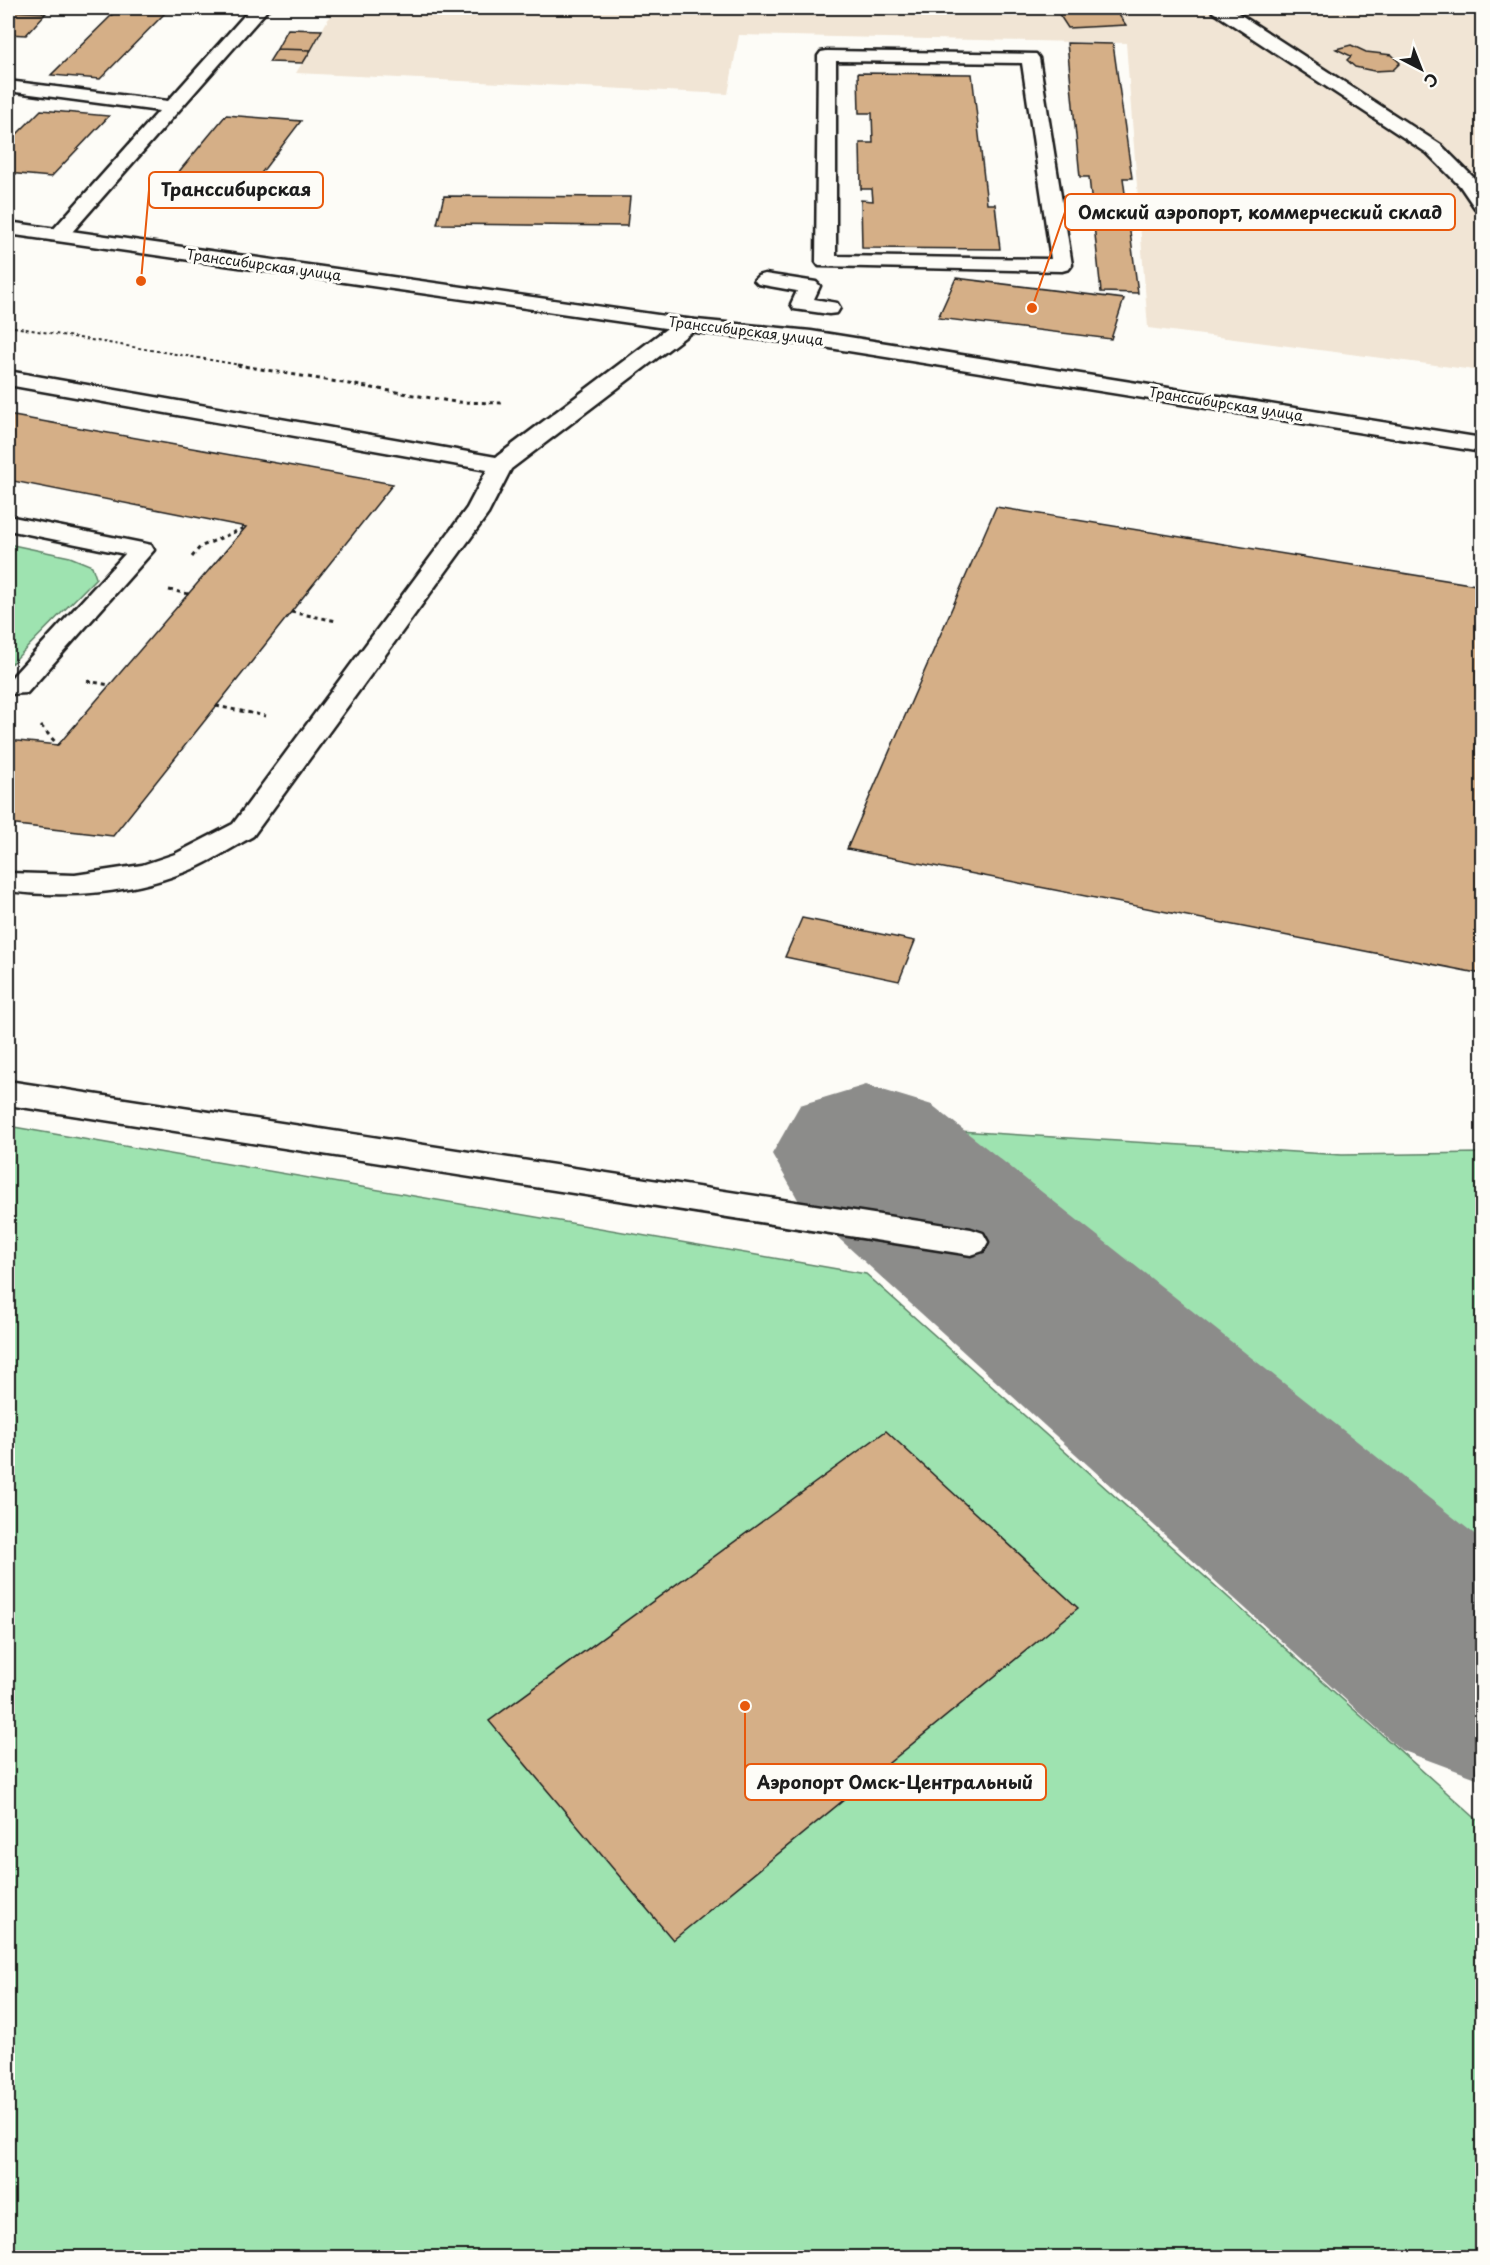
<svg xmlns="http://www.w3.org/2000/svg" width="1490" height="2265" viewBox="0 0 1490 2265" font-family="'Playpen Sans',sans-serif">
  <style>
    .built { fill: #f1e5d5 }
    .green { fill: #9ee3b0; stroke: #5d8066; stroke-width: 1.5 }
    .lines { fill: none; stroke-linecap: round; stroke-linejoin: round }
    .taxiway { fill: #8c8c8a; fill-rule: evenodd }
    .building { fill: #d5af87; stroke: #1c1c1c; stroke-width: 1.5 }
    .service-casing { stroke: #1c1c1c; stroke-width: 5 }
    .secondary-casing { stroke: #1c1c1c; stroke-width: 5 }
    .path-far1 { stroke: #1c1c1c; stroke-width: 2; stroke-dasharray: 3 3; stroke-linecap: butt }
    .path { stroke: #1c1c1c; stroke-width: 3; stroke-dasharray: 4 4; stroke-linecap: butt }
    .service { fill: #fdfcf7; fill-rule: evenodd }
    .secondary { fill: #fdfcf7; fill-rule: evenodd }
    .labels { text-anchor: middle; stroke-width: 6; stroke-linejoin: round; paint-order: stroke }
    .far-street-label { font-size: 14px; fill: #1c1c1c; stroke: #fdfcf7 }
    .leader { fill: none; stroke: #e8590c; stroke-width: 2 }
    .callout-dot { fill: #e8590c; stroke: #fdfcf7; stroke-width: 2 }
    .callout { fill: #fdfcf7; stroke: #e8590c; stroke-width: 2 }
    .callout-label { font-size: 18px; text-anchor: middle; font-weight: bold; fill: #1c1c1c }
  </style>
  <rect width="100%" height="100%" fill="#fdfcf7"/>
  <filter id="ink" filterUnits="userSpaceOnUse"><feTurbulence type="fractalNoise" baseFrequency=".0167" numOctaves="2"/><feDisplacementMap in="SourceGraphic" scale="12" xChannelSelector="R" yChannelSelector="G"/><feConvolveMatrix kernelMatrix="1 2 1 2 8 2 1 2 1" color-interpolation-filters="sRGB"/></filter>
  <g filter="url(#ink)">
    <path class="built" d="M335,8H1482V371L1148,328L1126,43L739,35L728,94L296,73Z"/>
    <path class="green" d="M8,544L70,557L92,566L96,578L8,667Z
      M8,1126L866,1274L1482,1824V2257H8Z
      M959,1131L1342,1155L1482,1153V1550Z"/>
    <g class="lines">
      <path class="taxiway" d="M866,1085L932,1105L1482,1540V1780L1401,1750L800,1203L772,1154L800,1105Z"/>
    </g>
    <path class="building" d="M119,8H170L100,79L51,75Z
      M1055,8H1114L1126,25L1068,28Z
      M8,11L46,13L26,35L8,34Z
      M288,29L322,30L311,50L277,49Z
      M1067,43L1113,44L1132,178H1123L1138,293L1101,292L1089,177H1080Z
      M1351,45L1366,52L1392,55L1400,63L1393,70L1374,71L1355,67L1347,60L1351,56L1336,49Z
      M277,49L311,50L303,63L269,62Z
      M858,73L972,74L987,204H995L1000,249L862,248L861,200L873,201L872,189H861L860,143H873L872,113H859Z
      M41,110L109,116L51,177L8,173V139H12Z
      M226,115L301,121L246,193L167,186Z
      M444,196L630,197L627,226L437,224Z
      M956,278L1124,299L1111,339L938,318Z
      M8,415L393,484L113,836L8,824V740L58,745L246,527L8,480Z
      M996,507L1482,586V974L847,849Z
      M802,918L915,941L899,981L785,957Z
      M886,1431L1078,1608L673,1940L489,1721Z"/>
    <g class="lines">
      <defs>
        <path id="service" d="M251,8H269L65,240H51L48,236L51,232L159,111L8,91V81L168,101Z
          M1211,8H1230L1441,145L1474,178L1482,190V210L1475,208L1460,186L1427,153L1213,12Z
          M827,51L1036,54L1039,58L1072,265L1069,269L1062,271L819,266L816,262L818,56L821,52ZM836,61L1022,63L1051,259L836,256Z
          M765,274L816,282L820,286L814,299L837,303L840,308L837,313L829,314L794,309L791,304L797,291L758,284L754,280L758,276Z
          M686,319L694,320L697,325L694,330L511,469L488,514L253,836C234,847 216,858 197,867C138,893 70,899 8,891V873L75,875L142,865L175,854L233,824L467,508L487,470L8,385V371L496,457L678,320Z
          M8,516L142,543L151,545L154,550L27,693L8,694V678H11L125,554L8,530Z
          M8,1081L971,1229L983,1233L988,1242L983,1251L971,1255L8,1105Z"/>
        <path id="secondary" d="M8,222L686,319L811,331L1482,438V452L811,345L686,331L8,234Z"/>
      </defs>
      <use href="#service" class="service-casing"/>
      <use href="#secondary" class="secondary-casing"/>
      <path class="path-far1" d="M8,326L246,366"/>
      <path class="path" d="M237,365L455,402L504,403
        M192,557L200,547L246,527
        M169,590L189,594
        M291,612L337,621
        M87,681L110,685
        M216,706L266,716
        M41,726L58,745"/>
      <use href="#service" class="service"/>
      <use href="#secondary" class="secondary"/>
    </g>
  </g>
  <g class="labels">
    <g class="far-street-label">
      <text transform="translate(264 265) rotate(8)" y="5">Транссибирская улица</text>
      <text transform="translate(746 331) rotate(7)" y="5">Транссибирская улица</text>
      <text transform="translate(1226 404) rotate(9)" y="5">Транссибирская улица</text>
    </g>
  </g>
  <path class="leader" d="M141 281L149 190M1032 308L1065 212M745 1706L745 1782"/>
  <g class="callout-dot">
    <circle cx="141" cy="281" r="6"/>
    <circle cx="1032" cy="308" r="6"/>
    <circle cx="745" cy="1706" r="6"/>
  </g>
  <g class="callout">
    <rect x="149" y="172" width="174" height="36" rx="6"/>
    <rect x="1065" y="194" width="390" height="36" rx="6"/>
    <rect x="745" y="1764" width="301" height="36" rx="6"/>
  </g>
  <g class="callout-label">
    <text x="236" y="196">Транссибирская</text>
    <text x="1260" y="219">Омский аэропорт, коммерческий склад</text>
    <text x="895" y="1789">Аэропорт Омск-Центральный</text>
  </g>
  <rect width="1490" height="2265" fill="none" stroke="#fdfcf7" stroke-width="30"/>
  <rect x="15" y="15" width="1460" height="2235" fill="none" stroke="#1c1c1c" stroke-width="2" filter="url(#ink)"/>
  <g transform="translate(1421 69) rotate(138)" stroke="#fdfcf7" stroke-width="4.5" paint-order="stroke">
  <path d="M0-4.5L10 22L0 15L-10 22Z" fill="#1c1c1c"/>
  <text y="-9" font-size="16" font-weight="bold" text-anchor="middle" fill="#1c1c1c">С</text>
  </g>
</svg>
